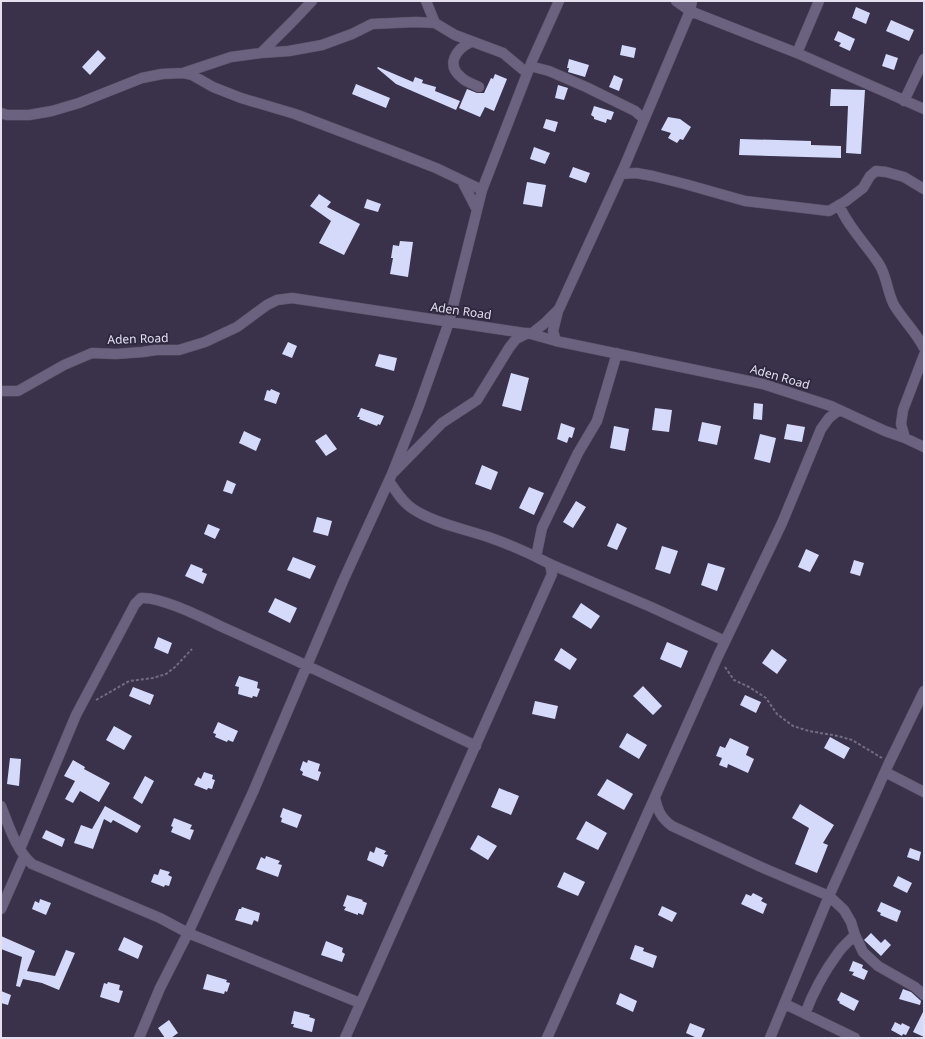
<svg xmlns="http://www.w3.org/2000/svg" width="925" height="1039" viewBox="0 0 925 1039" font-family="'Noto Sans',sans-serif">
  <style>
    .building { fill: #d5dafa }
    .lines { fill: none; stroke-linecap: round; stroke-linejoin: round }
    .minor-casing { stroke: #585166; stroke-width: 11 }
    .path { stroke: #726b81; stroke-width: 2; stroke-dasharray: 3 2; stroke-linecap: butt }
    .minor { stroke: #6a627e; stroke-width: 10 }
    .labels { text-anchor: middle; stroke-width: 4; stroke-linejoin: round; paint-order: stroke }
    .street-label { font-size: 12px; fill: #e4e0f0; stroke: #2f2840 }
  </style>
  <rect width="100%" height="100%" fill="#3a324b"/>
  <path class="building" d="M856,7L870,13L866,24L852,18Z
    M891,20L914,30L909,41L886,31Z
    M838,31L855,39L850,51L839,46L841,43L834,40Z
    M622,45L636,48L634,58L620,55Z
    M98,50L106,58L90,75L82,67Z
    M886,54L898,58L894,70L882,66Z
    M569,59L589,65L585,77L568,72L569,68H567Z
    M378,67L413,82L415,77L423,80L422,83L436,87L435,91L460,101L456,110L396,84L377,68Z
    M495,74L507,79L494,111L485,107L480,117L459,108L467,89L477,93H484L491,78L493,79Z
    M614,75L623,79L619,91L609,87Z
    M356,84L390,98L386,108L352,94Z
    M558,85L568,88L564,100L555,98Z
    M831,89L865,90L861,154L846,153L848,106H830Z
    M594,106L614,112L611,120L607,119L606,123L594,119V117L591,115Z
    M668,117L680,119L691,127L683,140L680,139L677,143L668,138L671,133L661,130Z
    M546,119L558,122L555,132L543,128Z
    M740,139L811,141V145L841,146V158L739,155Z
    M534,147L550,153L545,164L530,159Z
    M573,167L590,173L586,183L569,177Z
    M527,182L546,185L542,207L523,204Z
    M319,194L331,202L327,207L360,224L344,255L319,243L331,221L310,206Z
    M367,199L381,204L378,212L364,208Z
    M400,241L413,242L408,277L390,274L393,258H391L393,245L399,246Z
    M288,342L297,346L292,358L282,354Z
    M379,354L397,358L394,371L375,366Z
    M511,373L529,378L521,411L502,406Z
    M271,389L280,393L276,404L264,400L267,390L270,391Z
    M754,403L763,404L762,420L753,419Z
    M361,408L384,416L380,425L378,424L377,426L359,419L360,417H357Z
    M655,408L672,410L669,432L652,430Z
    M702,422L721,426L717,445L698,441Z
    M561,423L575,428L572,438L569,437L567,443L557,439Z
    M787,424L805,427L802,442L784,439Z
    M614,426L629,429L625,451L610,448Z
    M244,431L261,439L256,451L239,443Z
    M326,434L337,449L326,456L315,441Z
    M760,434L776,438L770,463L754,459Z
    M482,465L498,472L491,490L475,484Z
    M227,480L236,484L232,494L223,491Z
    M529,487L544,493L534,515L519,508Z
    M576,501L586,507L573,528L563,522Z
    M317,517L332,521L328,536L313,532Z
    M617,523L627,528L617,550L607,546Z
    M208,524L220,529L215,539L204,534Z
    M662,546L678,551L670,574L655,569Z
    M806,549L819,555L810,572L798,567Z
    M293,557L316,566L310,579L287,570Z
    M854,560L864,563L860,576L850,573Z
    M708,563L725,568L717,591L701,585Z
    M191,564L203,569L202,572L207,574L203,584L185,576Z
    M275,598L297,608L290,623L268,612Z
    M581,603L600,616L591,629L572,617Z
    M158,637L172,643L168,654L154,648Z
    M667,642L688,651L681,668L660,659Z
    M561,648L577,659L570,670L554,660Z
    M772,649L787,660L777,674L762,663Z
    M239,676L258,682L257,688L260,689L257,697L253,696L252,698L238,694L239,687L235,686Z
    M643,686L662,706L653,715L633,696Z
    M133,687L154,695L150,705L129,696Z
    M745,695L761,702L756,713L740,705Z
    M535,701L558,706L555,719L532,714Z
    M218,722L238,731L233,742L228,740L227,742L215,737L216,734L213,733Z
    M114,726L132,736L124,750L106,740Z
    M627,733L647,745L639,759L619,747Z
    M830,737L850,748L844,759L824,748Z
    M730,738L749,747L746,755L754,759L748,773L728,764L727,768L719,765L722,758L716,756L720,746L725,748Z
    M10,758L21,759L19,786L7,784Z
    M73,760L85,767L84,769L110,783L99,802L80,791L73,803L65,799L75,781L64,776Z
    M308,760L320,764L318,771L321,772L318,781L302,775L303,772L300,770L303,761L307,763Z
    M204,772L213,775L212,779L215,780L212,789L208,788L207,790L194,785L198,777L201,779Z
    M145,776L154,781L142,804L133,798Z
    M607,779L633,794L624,810L597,795Z
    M499,788L519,796L511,815L491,807Z
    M800,804L834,825L823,843L828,845L817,873L795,864L809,828L792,818Z
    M105,806L141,826L137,833L113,820L111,823L104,819L93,849L74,843L81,825L92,829Z
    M283,808L302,815L297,828L281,822L282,818L280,817Z
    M174,818L192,825L190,829L194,830L190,840L171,832L173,827L171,826Z
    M586,821L607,833L598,850L576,839Z
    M46,830L65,839L62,847L42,838Z
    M478,835L497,846L488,860L470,849Z
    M376,847L386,851L384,854L388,855L383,867L367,860L370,851L374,853Z
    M910,848L921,852L919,861L907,857Z
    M266,856L280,861L278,864L282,865L278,877L256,869L261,857L265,859Z
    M160,869L170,872L168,875L172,877L169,886L165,885L164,887L151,882L154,874L158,875Z
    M564,872L585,882L578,896L557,887Z
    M898,876L912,883L907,893L893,886Z
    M753,893L763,898L761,901L767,904L763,914L741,904L746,894L751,896Z
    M347,895L363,900L362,901L367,903L363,915L358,913V915L344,910L346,907L343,906Z
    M40,899L51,903L46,915L32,909L35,901L39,903Z
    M881,902L901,911L897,922L880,915L881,913L877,911Z
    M662,906L677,913L672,922L658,915Z
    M242,907L260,913L258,922L254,920L252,925L235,920L239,909H241Z
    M871,933L881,943L885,939L891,945L881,956L864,940Z
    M1,936L35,951L27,971L55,976L66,950L75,953L59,990L42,983L23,979L20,987L16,986L22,957L1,949Z
    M124,937L143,946L138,959L118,950Z
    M326,941L343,948L342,952L345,954L342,962L321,955Z
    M635,945L644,948L643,951L657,956L653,968L630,959Z
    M853,961L863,965L862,968L868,971L864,980L852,975L854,972L849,971Z
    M207,974L227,980L226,982L230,983L227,992L225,991L224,994L203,989Z
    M108,982L120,985L119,990L123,991L119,1003L100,997L104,983L107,984Z
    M903,989L911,992L921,1001L920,1005L899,999Z
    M1,991L11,995L8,1005L1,1003Z
    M841,992L859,1001L854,1011L839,1003L840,1002L837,1000Z
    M620,993L637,1001L633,1012L616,1004Z
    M924,1010V1037L913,1032Z
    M294,1011L310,1015L309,1017L315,1019L312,1032L293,1027L294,1024H291Z
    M169,1020L178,1033L171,1038H165L158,1028Z
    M895,1022L901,1025L902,1023L910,1027L906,1035L903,1034L902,1036L891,1030Z
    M690,1023L705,1029L701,1038H697L686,1033Z"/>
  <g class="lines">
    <defs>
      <path id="minor" d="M426,1L435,23L455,35L503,53L527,73
        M676,1L690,11L797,53L924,109
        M471,42C456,49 445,65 462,78C466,82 473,84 479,87
        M261,53L289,51L322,45L352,34L372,24L416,22L435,23
        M797,53L819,1
        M530,66L549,71L586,87L635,111L644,119
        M183,73L231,57L261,53L292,22L312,1
        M904,101L924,59
        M1,113L7,115H29L52,111L79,103L142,78L162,74L183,73L192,75L213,87L241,98L295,114L395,152L436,168L482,190
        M621,174L636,173L653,176L685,184L745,201L829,211L846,201L863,188L870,176L876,171L886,172L904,177L924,189
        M462,181L477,210
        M839,205C848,227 866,244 879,264C887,276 887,292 894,305C903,320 916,332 924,348
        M531,334L545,323L559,309L625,165L690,11L692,1
        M556,341L553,331L558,311
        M1,391H18L64,365L92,353L116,354L143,352L156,350H179L205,342L237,327L267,305L277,300L292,298L531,334L556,341L763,384L831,406L885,431L905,438L924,447
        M905,438L901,424L903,410L924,355
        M394,472L442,423L477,400L509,348L516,339L528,333
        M536,557L542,528L578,453L597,421L617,353
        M550,564L651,607L725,641
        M885,772L924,792
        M655,798C658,811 661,818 672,826L761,867L829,896L844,910L851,922L855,935L863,952L878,966L915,987L924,995
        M1,806C9,826 16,850 32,864L160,918L188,933L360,1003
        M20,849L76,715L135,604L141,598C161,596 209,621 229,630C312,667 394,707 476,746
        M1,909L24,857
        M785,1004L855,1038
        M805,1014C813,992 824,972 838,953C842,947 849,941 855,935
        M139,1038L160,988L188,933L253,792L343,581L392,474L419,406L449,322L482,190L532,61L559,1
        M345,1038L552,574L550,564C531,554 511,545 491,538C465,529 436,524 413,509C402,502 396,491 389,481
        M547,1038L718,656L782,523L821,429L829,418L839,410
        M770,1038L829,896L889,763L924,691"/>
    </defs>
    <use href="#minor" class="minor-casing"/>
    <path class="path" d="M725,667L734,680L749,687L766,698L777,714L793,726L809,731L838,736L852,740L882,758
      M96,700L129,681L153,678L166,674L175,667L192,649"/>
    <use href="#minor" class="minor"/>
  </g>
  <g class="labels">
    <g class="street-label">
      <text transform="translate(461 311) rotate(8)" y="4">Aden Road</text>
      <text transform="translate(138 339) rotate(-2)" y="4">Aden Road</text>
      <text transform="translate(780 377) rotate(16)" y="4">Aden Road</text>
    </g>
  </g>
  <rect width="925" height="1039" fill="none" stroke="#e4e0f0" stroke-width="4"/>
</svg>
